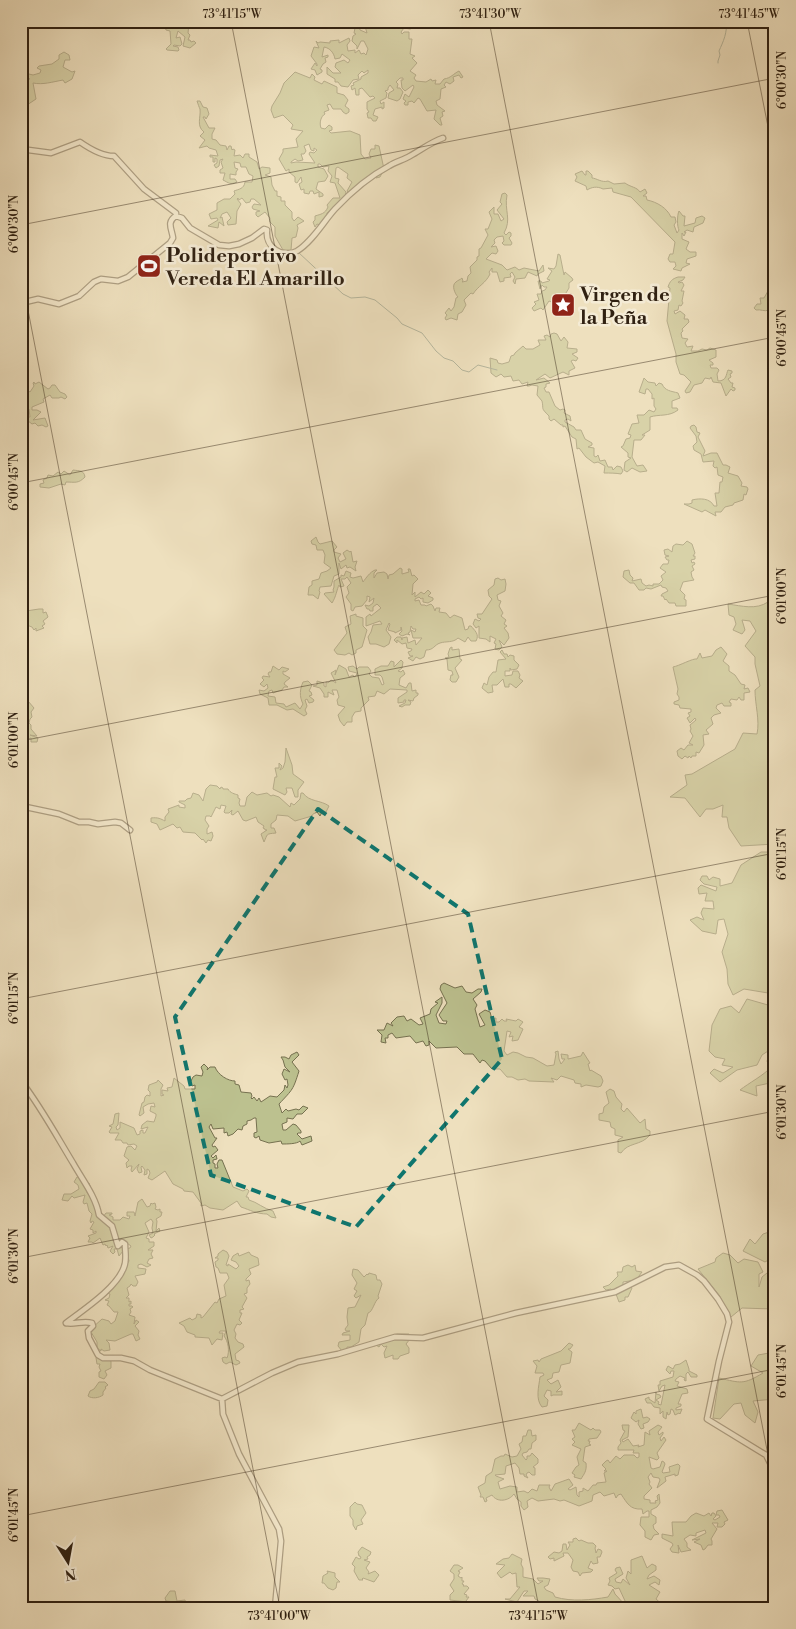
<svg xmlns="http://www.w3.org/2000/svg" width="796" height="1629" viewBox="0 0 796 1629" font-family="'Libre Bodoni',serif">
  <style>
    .green { fill: #bcc18f; stroke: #767150; fill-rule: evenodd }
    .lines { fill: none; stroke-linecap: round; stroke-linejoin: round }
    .stream { stroke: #6f7f71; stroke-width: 1 }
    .minor-casing { stroke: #60513d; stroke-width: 7 }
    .minor { stroke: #f4ebd5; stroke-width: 4.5 }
    .marked { fill: none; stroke: #0f766e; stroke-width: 4; stroke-dasharray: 10 6; stroke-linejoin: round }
    .ticks { fill: none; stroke: #302112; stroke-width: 1; stroke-opacity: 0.45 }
    .labels { text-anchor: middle; stroke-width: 5; stroke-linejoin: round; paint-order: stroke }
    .poi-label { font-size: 20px; font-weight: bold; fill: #302112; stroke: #f4ebd5; text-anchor: start }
    .neatline { fill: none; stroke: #302112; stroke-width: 2 }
    .ticks-label { font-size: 12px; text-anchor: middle; fill: #302112 }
  </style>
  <rect width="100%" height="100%" fill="#eee0be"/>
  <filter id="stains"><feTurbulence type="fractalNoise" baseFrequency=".004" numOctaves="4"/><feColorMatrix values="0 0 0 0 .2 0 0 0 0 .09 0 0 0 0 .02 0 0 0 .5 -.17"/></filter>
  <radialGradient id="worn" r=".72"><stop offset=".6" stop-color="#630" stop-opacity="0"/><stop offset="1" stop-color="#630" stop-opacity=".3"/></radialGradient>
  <path class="green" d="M169,21H184L185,24L189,23L188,33L190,35L188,40H190L191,42L194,41L196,43L190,48L183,46L185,37L178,31L176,38L180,37L182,44L180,46L174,45L173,46L178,47L179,50L178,51L167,50L166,49L171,44L170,31L166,30L165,27Z
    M366,21H416L414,23L413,28L410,29L404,28L401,32L402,34L404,32H409V39H412L410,54L415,56L412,58L417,63L410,71L416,75L414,78L416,81L426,82L431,79L432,81L436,80L435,84H440L444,79C451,78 453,74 459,71L463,77L461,78L459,75L453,77L454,81L450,84L446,82L444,85L446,87L441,89L440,99L436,101L437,105L445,111L442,112L443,116L440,118L442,125H440L434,119L436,110L427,111L420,99L418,98L414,103L412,101L408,102V105H405L404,103L406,101L403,99L405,94L409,97L414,87L413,85L405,91L402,88L401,80H403V78H400L396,82L398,84L397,88H400L403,92L400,99L397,101L388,98L389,93L394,90L390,85L388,88V90L385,91L387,93L386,98L380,101L381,104L384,102V108L382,109V107L375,109L373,115L378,117L376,121H373L371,118H368L367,113L369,112L367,109V102L375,98L373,96L370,97L362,88L359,89V95H356L355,88L352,90L351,86L354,85L353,83L361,79V77L368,73V70L364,73L362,71L358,75L359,79L353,80L348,87L341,86L338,82H335V79L327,74V67L333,73H341L335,67L336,63L344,60L348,63L350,60L342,54L340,58L335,59C334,53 330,48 324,47L322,57L328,55V57L325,58L326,62L323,64L320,69L322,70V72L317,75L315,70L311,69L315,63L317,66V64L311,56L314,47L319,48L316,41L318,43L320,42L330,43V41L339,40V43L349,38L350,41L347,45L348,51L355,50V53L359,50L361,54L364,53L366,55L368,49L364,41H361L357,49V46L352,41L353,36L356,34L354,33L355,28L359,27L360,30L367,33L364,23Z
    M64,52L69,55L70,60H65L63,67L72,72L75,71L72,79L65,83L63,80C52,82 43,85 33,83L36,99L27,105L28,111L24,114L21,113V80L30,79L27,77L29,74L33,75L40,73L41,70L37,68L39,66L52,64L59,59V55Z
    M295,72L310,78L312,74L315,77L314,80L322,84L324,81L337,87V93L344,95L348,100L345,106L349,109V112L346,114L343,112L341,109H333L330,104L327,105L329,110L324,112L325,114C321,116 319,123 321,128L325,129L329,125L332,127V130L329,131L331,133L350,131L360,135L361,154L365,159L371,158L369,154L371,149H375V145L379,146L384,169L380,177L376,178L375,174L349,194L347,191L352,182L347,178L348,174L338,167L336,168L335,178L339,179L338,183L346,192L345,197L327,213L326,218L320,225L317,224L315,227L313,222L315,220V216C321,214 325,214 328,207L327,205L333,198H340L335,183L330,182L332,176L328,171L329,166L323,167L320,164H318V167L324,169L328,176L325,181L318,182L316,189L323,194V196L319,197V192L314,194L313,191H310L309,194L304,193V189L301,190L299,184L302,182L301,177L297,183L295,182V177L289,172V169L286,171L279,159L283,152V149L298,147L296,139L303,131L291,129L293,125L283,115L274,118L271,110L272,106L280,93L284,83ZM309,144L311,150L314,151V148L317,150L314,153L310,152L309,154L315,163L296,162L291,163V162L295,159L298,161L303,160L301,154H304L306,151L304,146Z
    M197,101H200L203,107L207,108L209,114L206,119L205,117H203L209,128H215L212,134V139L216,140L220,145L226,146L227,150L229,146H231L232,150L233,149L235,150L234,156L240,155L243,158L245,154H249V157L257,162L259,169L262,167L270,168V173L265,175L271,177L272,185L275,191H277V196L281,197V201H285V205L292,212V218L294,221L298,217L304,221L297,225L298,228L296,237L292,238L291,250H283L275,236V227L270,222V218L265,212L258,217L256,215V212L260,211L253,209L252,207L254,204L261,205L254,199H251L250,202L246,203L242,198L239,200L238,198L237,199L241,204L237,211L236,224L228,225L227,222L231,218L227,212L222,214L220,218L222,217L224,226L219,222L218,228L208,226L218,220L217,218L211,219L209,214L217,210V203L224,199H230L235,194L234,191C239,189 244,189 245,182H252L253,176L249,174L246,167H241L240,163L234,162L235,168L238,169L236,172V175L230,174V179H235L237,182C230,185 229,183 223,180L225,173H220V170L223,168L221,162L223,159L220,160L219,166L216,168L214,165L217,163V159L215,158V162H213V157H210V155L218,156L216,150L209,148L207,146L199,148L205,140L200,136L204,132C196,126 201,117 200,109C199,107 198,104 197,101Z
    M582,171L585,175H586V171H588L592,175V178C596,178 602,183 608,181L614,184L625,183C630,187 637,187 640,192L645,189L647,193L643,196H646L647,200C657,202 667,208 671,217H675L676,222L674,225L677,233L679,230C677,227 677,215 679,211L683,216H685L684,226L695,223L696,218L702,216L705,218L703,223L694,227L693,232L687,230L684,232H686L684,236L682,233V239L689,242L686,249L690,252H696V256L687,259L686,263L690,264L682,268L681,271L673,269L676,266L675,262H670L668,259L670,254H673L675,242L631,197L613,192L612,188L603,189C597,186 592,187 587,190L586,186L575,181L577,177L575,174Z
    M505,193L507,195C504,211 512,219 504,233L506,235L509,232L511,233V236L509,238L512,243L511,245H504L502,243L504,241L503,236L497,237L494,240L495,243L491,247L496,246L498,251L496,254L492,253L486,259L502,265L507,270L515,267L519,270L524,268L539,271L543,265L544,271L538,274L537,276L528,272L525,278L516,279L515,284L513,281L515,277L512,272L510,274L511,277L504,278V281L500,282L497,272H492V268L489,272L490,274C486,283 478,286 473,294L471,293L464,300L466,305L462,312L458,314L457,320L451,318L446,320L445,318L447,315L445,313L449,308L451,311L454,307L456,298L458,297C455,294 451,285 456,282C458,280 460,280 462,278L463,281L462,282L467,281L468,276L471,273L470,267L477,260V257L479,256V249L481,248L488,235L485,229H488L492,219L489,212L494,207V214H498L501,221L504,219L497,210L502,204L500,202L502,194Z
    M558,254L560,255L564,275L565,272L572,278L573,280L569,283V288L561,301L559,300L554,303L549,301L543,310L541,308L534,311L532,308L536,304L534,302L539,300L537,294H541L542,291L545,290L547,287H544L542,285L540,289L538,281H541L542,283L549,281L550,280L547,279L552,271L548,268L554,269L556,266Z
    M678,277H685L683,280L678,282L679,283L682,282L684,285L681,291H684L682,301L683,303L681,306L679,305L678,310L674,311L675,314L680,311L685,315L684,319H688L689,322L682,329L683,331L681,333L682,338L688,339L685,343L687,347L693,346L691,351H698L702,349L707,350L710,348L716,350V357L709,360L713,363V365H710L711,368H717L719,370L717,374L718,381C727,381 726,374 728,370L732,371V373L730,374L731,377L728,379L731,383H733L732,387L735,388V390L733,391L731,389L726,396L721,383L713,382L711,377L710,379L705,378L702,383L694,385L690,392L686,393L685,391L691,382L684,375L680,374L676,362V354L667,321L670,288L668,287C670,281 672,279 678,277Z
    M768,291L769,294L773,291H775L773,302L775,316L774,310L769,308V310C764,312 761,309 756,310L754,308L757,304H761L760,298H764Z
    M554,333L557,334L561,341L564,337L568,342L567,348L577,349V352L572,354L578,358L576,361L573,360L571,361L575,368L569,371V375L563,372L550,378L545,374L536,380L544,378L550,383L546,384V387L544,388L546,392H549L555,406L560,410L563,409L565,410L564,413L570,416L571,421L568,419L565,420V422L574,427L576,430H581L585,439L592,443V445L588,447L594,448V456L596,457L598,455L600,461L605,460L608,467H612L613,470L617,466L621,467L623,471L621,474C616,473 610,473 604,473L605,466L598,462L594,463L586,457L579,448L577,449L576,439L572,437L565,426L563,427V425H561L554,419L551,421L549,419V416C540,407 544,410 542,401L537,395L538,386L532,385L529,386H527L528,382L522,384L519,380L513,381L511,376L504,377L501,374L496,377L491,373L490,358L497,360L498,363L502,364L509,362L511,356L514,355L515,353L523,346L526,349H533L540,345L538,340H546L544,336L547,335L550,337L551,334Z
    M644,378L648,382L655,383L656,386L659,383L662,384C665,391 671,391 678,393L680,398L672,401V408H677L678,410C669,417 659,414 650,417V430L642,435H645L641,440H634L632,457L637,466L643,465L647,471L640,472L632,468L627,472L624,470L625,462L631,458L628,457V453L621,447L623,446L626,439L630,438L631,435L628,434L632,424L639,423L637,415H644L649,410L654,412L656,409L654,406V398L652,399V394L648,389H646L645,394L639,392Z
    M34,382L35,384L39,382L48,389L50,388L52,385H55L60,392L65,394L67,397L65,399L61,397L59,398H52L50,395L43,399L44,402L32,407V410H37L41,412L33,420L45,418L48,426L46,427L42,425L38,426L35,423L32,424L23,417H30L29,409H22L25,413L21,416V398H25V396H21V390H27L30,392L34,386L33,383Z
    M694,425L696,427L697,432L700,433L698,437L705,451L703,456L711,453H717L723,465H726L730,467L728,473L738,476L742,483L741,486L747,487L748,489L746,495L744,494L743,500L734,503L733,505L725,507L721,512H715L716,516L705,510L702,512L684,504H689L692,503V500C700,498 710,498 714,506H717L715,493H719L720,482H722L723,477L718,475L717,467L715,468L713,466L714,461L703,462L701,454L694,450L693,446L697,442L696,436L690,428L691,426Z
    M73,470C79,471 84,470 85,477C78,484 75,482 66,482L65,485L61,484L49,488L40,487V484L44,483L43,480L47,478L48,475L53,476L58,472L61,474L64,471L70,475Z
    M316,537L318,542L320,544L332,541L337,547L334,550V552L341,554L338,558L340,562L346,559L343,553L347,550L350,552L351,551L353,562L357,561L355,567L356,571L350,567L347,568L346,565L341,569L339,563V574L334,576L331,586L320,587L319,591L320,592L318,599L313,595H308L309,587L312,585V581L319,579L321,573L327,571L331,568L324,563L325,555L323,550H317L316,545L312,544L311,541Z
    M687,541L692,544L695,553L693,556H695V559L691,560L692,563L694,562L695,564L692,566L694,570L691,572L692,577L694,580L683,582L680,590L685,595L684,599L686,600V606H676L675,603H669L666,599L665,600L663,596H661L662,594L668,591L666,588L662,587L661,585L651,589L646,588L644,590H639L634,583H630L623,577L624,571L629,570L630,575L633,578L632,581L641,579L642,583L646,586L649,585L653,586V584H659L663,580L661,576L666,572L660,568L663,564H668L669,560H667L665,557L669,556L665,555L664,550L668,549L672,552L673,546L676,544L683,545Z
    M400,568L402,569V574L409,572L408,569H410L412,576L414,575L418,579L413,584L412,595L415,592V597L421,592L424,594L428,590L431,593L428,596L433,598V600L428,603L423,602V598L421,599L419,597L415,599V601L419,600L421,605H425L426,606L431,604L433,606L435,611L436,608H440L439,612L446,613L450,618L454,615L462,618L465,630L468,629L469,626H471C474,630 480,634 476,641H471L468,637L465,642L458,638C453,643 446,641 440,643C434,645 434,650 426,650L424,657L420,659L416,657L413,661L408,658L413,656H410L408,652L411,651L412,649L407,648L406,643L402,644L397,640V643L394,640L397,637H401L402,640V638L407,637L408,643L415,640L416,645L422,638H413L411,630L415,632L416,629H413L411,626L410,632L408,633L410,635L407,634L402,636L399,634L402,631L401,627V630L395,633V632L388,630L390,624L389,623L386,630L391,637L389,644L384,647L376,644H370L368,637L371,632L373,625L382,624L380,621L366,626V617L370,614L371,616L381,608L377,604L373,607V611H370L369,609H367L365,605L369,606L373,603L374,598L369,602L370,597L367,596V600L362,606L355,607L353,611L351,610V604L346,597L349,593L347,587L351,583L347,577L345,579H341L344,586L340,587L339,585C337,589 336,597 332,603L324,594L325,593L334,592L333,590L334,587V581L341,577V575L344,576L346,571L351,573L350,577L353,578L361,576L363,582C366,578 370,572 375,570H377L374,573V578L377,573L384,572L387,574L388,579L389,575L393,574Z
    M498,578L501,580L505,579L506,584L505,591L497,595L498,600L501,601L499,606L503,613L501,616L506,620L504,624L507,626L504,628L508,633L509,638L504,645L499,640L502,647L499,650L495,649L496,644L494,643L496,639L490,636V642L486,639L479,638V626L476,628L473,624L475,619L479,621L481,619L478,618L477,614H482L492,599L489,596L488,590L494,585L495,579Z
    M768,602L772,608L775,602V844L741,846L729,828L727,817H722L723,805L713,809H706L700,817L685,798L670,797L687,785L685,775L692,774L735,749L743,733L757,734C760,720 755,705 755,690L760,686L755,664V657L745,646L756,631L750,621L742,620L745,630L742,634L733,630L736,624L734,617L729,615L728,604C742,606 756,610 768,602Z
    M39,609H43V613L46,612L48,617L43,621L45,624L42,626L44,628L36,631V628L34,630L32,627L24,624V616L26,615V611Z
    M356,614V616L363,618V626L367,630L362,647L356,650V653L352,655L349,653L345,655L337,654L334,650L347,633L345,627L351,624L350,616Z
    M452,647V650L459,649L460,659L462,660L455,668L459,677L456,682H452L450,680L451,675H453L452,671L448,670L447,659L445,658L449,657L448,654L450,648Z
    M721,647L727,654L723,661L729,666V671L735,675L741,684L745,685L744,689L748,688L750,692L744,693V700H741L739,697L737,700L731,699L729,702L731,703V706H724L722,703L717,705L716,708L721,713L714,715L711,718L713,724L706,730L709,734L703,735L704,745L699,753L696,752V756H692L691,758L689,756L688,758L685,756L682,759L678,756L677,751L681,748L684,750L688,745H693L689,743L693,736L690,731L691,729L690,725L696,720L695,718L690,723L687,718L690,716L688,713L691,712V709L680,708L679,705L674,704V702L679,700V697L677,694L678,689L673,667C679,666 693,658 697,659L700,653L702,658L712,656L716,650Z
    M502,650L504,654H507L508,657L510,655L514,656V660L519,665L517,669L511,670L510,668V671H505V676L512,675L513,671H518L520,675L519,678L523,681L516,688L511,684H509V687H505L503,679L497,685H492L493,692L488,693L482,688L484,683L487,685L489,677L493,672H496L498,660L506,659L500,652Z
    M401,660L403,662L402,668L398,671L401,672L403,670L405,674L400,678L399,685L406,688L409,683H411L412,691L416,690V693H418V695L414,698L413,701L408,700L411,702L410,705H405L402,707L399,706L405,703L406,700H404V702L398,703V698L407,692V690L390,689L384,694L377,691L375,696L368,697L369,700L361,708V711L355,712L352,717V722H347L344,726L340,721L338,715L345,707L338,705L337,700L339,697L337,690H332L334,695L328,692V697H324V694L320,688L313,686L317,685V681L324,683V686L326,687V682L328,683L331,680L336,683L331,673L336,670L335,675L339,665L346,669L349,677L353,675L354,677L356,676L357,673L349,671L348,667L353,666L357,669L359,667H368L371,671L369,674L372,677L379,678L382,685L384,684L382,677L380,675H375V669L381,666H388L391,661L394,662V667Z
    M273,666L279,670L282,667L289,669L285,672L283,671V674L290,678L285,682L284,684L288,687H284L282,690L273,693L272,690L269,691L268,696L275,697L276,703L284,704L286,707L295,703L300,709L303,704C299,696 300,689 303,682L308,681L312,685L309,691L311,692L312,695L309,696L314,700L313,702L309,703L307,699L305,700L307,706L305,710L307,714L304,716L293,709L287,710L277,705H269L268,698L260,694L259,690L264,691L268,688L267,684L264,687L260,684L264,680L262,678L263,676L270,677L268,674L269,672H271Z
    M24,694L27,695L28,701L34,708L31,712L32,717L30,719L29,723L31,725V729L37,736L30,735L38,738L37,742H31V738L21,741V704L23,701Z
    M286,748L292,765L293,774L304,782L298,790V797H295L292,788H286L287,792L285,795L273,789L275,777H277L275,768H279V763L282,766L280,770L283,768L285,762Z
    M210,785L217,786L220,789L221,787L223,788V789H228C230,793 235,794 238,795V798L240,799L239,803L240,806H245L247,797L252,792L257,795L267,793L271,796L273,795L279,797L290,807L291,803L294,805L300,799L301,793H303C309,802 321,800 329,806L326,812H322L320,816L317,812L313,814L312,816L295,821L288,816L277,815L276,820L271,824V828H274L276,833C265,834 268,834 264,842L261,834L267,830H265V829L263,828L264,826L258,822L256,817L246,821L243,820L238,811L233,815L231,814L232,810L229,813H225L224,812L226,806L221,805L220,809L216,807L211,817L210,816H206L205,820L209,826L207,829V834L212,832L213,836L211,841L208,840L206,843L203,839L202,840L195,833L183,832L180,827L177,828L173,824L160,830L157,824L151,822V818C158,817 161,819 165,821V817L169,812L168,809L179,805V807L185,808V805L179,802V801H185L187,799L191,798L193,793L199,795L203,801L206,789Z
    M761,852H775V1082L756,1086L757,1096L740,1090C749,1083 764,1075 770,1068L767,1061L769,1057L768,1051L762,1055L757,1065L737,1070L720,1082L710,1073L714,1069L723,1073L733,1067L722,1065L725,1059L715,1057L709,1051L712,1025L720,1009L731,1006L739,1013L747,999L768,1005L771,999L768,993L744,989L733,995L728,984L727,969L722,952L728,934L724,919L718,920L716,934L702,931L690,920L697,917L704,920L701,913L703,908L714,909L713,901H705L707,893L699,894L698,888L701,885L716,891L717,887L704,884L700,880L702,876H707L709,880L713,877L720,879V886L732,883L741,865Z
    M444,983L455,988L462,986L466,992L472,993L478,989H482L481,992L473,999L477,1005L475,1009L480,1027L485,1025L479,1014L485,1010L490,1012L492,1019L496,1018V1022H499L502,1019L504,1021H507L506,1019L516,1021L518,1019L523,1022L519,1027L523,1029L518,1040L512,1041L513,1036L509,1037L511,1032L507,1031L504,1051L507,1055L513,1052L518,1053L526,1057L533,1058L547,1066L554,1065L556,1054L555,1052L558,1051L559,1059L561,1064L565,1059H562L561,1054L568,1055V1059L581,1056L583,1052L590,1063L588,1064L590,1071L591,1070L601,1076L603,1081L601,1086L598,1087L586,1085L581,1087V1084L575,1083L574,1080L561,1076L557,1080L551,1078L554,1082L529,1081L525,1079L518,1080L512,1077H507L500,1069H492L485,1061L482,1060L480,1063L473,1054H464L457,1047L436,1048L429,1041V1045L426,1046L423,1041L416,1043L410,1036L396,1038L392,1033L388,1035V1038H385L386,1043L381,1042L382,1035L377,1030H384L387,1023L393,1026L391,1023L397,1017L404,1016L407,1021L411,1019L419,1025L423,1024L420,1018L430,1014L431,1009L438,1003L435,1002L442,997V1003L436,1015L439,1023L446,1024L447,1021H443L439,1015L447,1003L440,989L441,985Z
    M297,1052L299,1055L292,1062L299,1071C293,1090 293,1089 279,1104L282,1113L286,1109L288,1111L296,1109L299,1110L303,1106L308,1108L302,1114H297L293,1119L287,1118V1122L282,1124L283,1130H286L293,1124L296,1125L301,1131V1133H298L297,1134L302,1139L311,1136L312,1141L302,1145L300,1141C297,1144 287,1144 282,1144L281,1141L269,1143L260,1140L259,1136L256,1138L254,1137V1133L257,1132L256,1118H254L251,1120L247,1121V1124L243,1126L242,1130L238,1129L233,1134L228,1136L227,1132L224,1133V1128L213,1129L211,1124L209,1127L215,1138H217L212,1145L213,1147L215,1146L218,1150L211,1156L213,1158L216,1155L217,1159L213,1160V1163L215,1164V1168H218L217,1164L219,1160H222L233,1187L243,1191L247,1189L249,1191L246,1197H248L249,1200C257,1202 264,1209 273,1211L276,1218L271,1217L267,1214C257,1214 250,1210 241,1207L237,1201L223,1210L210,1208L205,1205L201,1206V1203L193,1192L184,1191L183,1189L173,1184L165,1171L152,1180L148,1178L150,1173L149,1170L147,1169V1174L144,1175L145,1170L142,1166L141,1167L142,1172L139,1173L137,1169L139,1164L132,1172L131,1170L132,1166H129L127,1168L126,1163L129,1160L124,1156L127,1147L131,1146L135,1150L137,1146L134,1144L128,1145L127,1143H123L121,1140H115L119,1133H110L109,1132L112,1127L109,1126L113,1124L115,1114L119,1113L118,1125L116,1127L117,1130L120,1128V1122L134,1128L137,1135L140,1134V1131L143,1130V1133H145L148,1127L141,1129L142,1125L147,1121L154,1122L156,1116V1114L150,1111L151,1106L155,1107L154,1103L148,1104L143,1107L144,1113L140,1116L139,1115L142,1103L144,1102L145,1097L147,1095L150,1096V1092L148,1090L149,1085L157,1082L158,1080L163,1085L161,1089V1096L164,1095L162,1094V1090L168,1091L167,1088L172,1087L174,1078L184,1086L185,1089H195V1085L192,1086L190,1083L193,1077L196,1075L202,1076L203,1072L201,1067L204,1064L208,1068L207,1070L210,1067H215C218,1075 228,1081 235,1081V1084L239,1085L241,1092L251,1093L252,1096L251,1098L252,1099L254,1097L257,1101L259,1098L261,1102L270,1096L277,1097L284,1090L285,1085L287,1088L288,1085L287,1079L285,1080L282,1074L284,1069L290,1072L285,1067L283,1060L281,1057H285L289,1059L291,1055Z
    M610,1089L614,1091L616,1097L622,1104L621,1109L624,1112L627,1108L640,1123L645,1119L646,1129L650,1131V1135C641,1146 628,1142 621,1153L618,1152V1140L623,1137L615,1135V1129L611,1127L610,1122L599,1120V1114L603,1113L604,1107L609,1103L606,1092Z
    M77,1177H80L87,1184L89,1183L90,1186L87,1193L94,1194L99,1213L103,1217L106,1213H112V1214L109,1215L113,1217V1220H120L123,1217L129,1219L130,1216H127V1212H134L135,1216L138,1202L142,1199L147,1207L150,1206L151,1203L152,1204L155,1203L156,1207L155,1209L158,1210L160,1209V1212H162L161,1216L156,1219L157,1221L156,1231L159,1228L160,1231L154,1234L155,1235L153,1237L151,1238L149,1235L153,1233L152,1228L153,1222L151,1219L145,1223L149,1232L146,1238L149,1239V1242H154V1246L148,1250H153L151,1254L153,1258L149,1259L147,1263L151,1265L147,1267L141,1264L138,1265V1268L146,1269L145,1274L135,1276L138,1282L136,1286H133L131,1284L130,1286L127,1288L129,1295L126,1298H129V1302L131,1301V1304H129V1306H132L133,1307L130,1309L131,1312L129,1315L135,1317L134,1324L136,1320L139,1322L135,1326L139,1331L138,1335L140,1339L136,1341L133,1334H131L115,1341L106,1340L109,1343L110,1350L104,1351L101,1349V1351L97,1348V1342L91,1332L92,1328L102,1319L109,1321L111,1324L115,1321L118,1312H114L109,1306L107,1305L109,1301L105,1300L109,1298L110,1294L107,1293L129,1261L126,1249L130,1248L131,1246L124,1241L118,1248L122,1247L123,1251L119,1256L117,1249H114L115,1252L113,1254L110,1251L113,1246L108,1248L107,1245L106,1246L105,1244L103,1245L100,1238L93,1243L92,1242H88L90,1238L88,1236L96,1233V1231L93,1233V1230L90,1229L94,1222L92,1221L91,1223L90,1221L92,1214L89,1211L87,1203L84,1204L83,1202L85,1195L74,1198L72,1196L68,1201L62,1200L64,1194H71L79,1189L78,1185L74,1182Z
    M772,1231L775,1233V1256L765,1262L743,1251L750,1239L755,1244L763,1234Z
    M223,1250L227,1252L229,1256L226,1265L228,1266V1264L236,1269L239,1266L236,1262L231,1260L233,1256L238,1253L239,1256L249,1252L251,1255L258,1258L259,1265L249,1269L251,1274L246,1279V1281L249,1280L250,1284L247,1288V1293L244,1294L247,1298L242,1307L244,1309L240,1310V1313H242L239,1320L242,1323L240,1325L237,1324L234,1330L236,1334L235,1338L238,1342L243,1344L244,1347L235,1354L236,1360L239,1361L240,1363L236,1365L230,1362L226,1364L223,1362L222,1358L225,1357L227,1358C230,1351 228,1341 224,1336L226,1331H220L219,1333H223L222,1340L217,1339L212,1345L209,1338L195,1337V1335L187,1332L184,1326L179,1323L190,1318L192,1320L196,1318L197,1314L201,1315V1318L203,1317L215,1302L217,1303L219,1299L226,1296L224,1285L229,1278L227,1273H220L218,1268L216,1267L215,1262L218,1260V1258H215L218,1256V1254Z
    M723,1253L730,1255L738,1263L744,1259L758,1262L763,1272L759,1274V1287L762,1277L767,1273L775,1275V1324L771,1315L772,1309L742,1308L731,1317L719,1295L698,1269L715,1262L716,1258Z
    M628,1265L632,1267L635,1265L636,1271L642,1272L636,1280L623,1282V1286L616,1288V1290L630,1286L632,1288L628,1297H625V1300L619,1302L616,1294L611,1289L606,1290L603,1287L609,1285L618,1276L617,1272H622L623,1267Z
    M353,1269L358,1270L364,1277L367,1274L368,1275L369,1273L376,1275L377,1280H380L382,1284L378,1296L379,1298C374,1301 373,1312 368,1313L365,1325L361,1329L359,1342L351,1347H347V1349L342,1351L338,1346L339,1342L350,1340V1335H342L343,1333L350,1331H346L345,1329L348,1325L347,1317L348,1308L355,1307L361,1295L356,1298L354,1296L357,1291L354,1289L357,1283L352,1275Z
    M397,1334H409L410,1339L406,1344L409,1348V1353L400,1356L398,1359H393V1355L385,1358L384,1353L387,1346L384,1347L381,1344L379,1347L376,1345L374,1346L372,1344L374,1341L386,1339Z
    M569,1343L573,1345L570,1349H568L572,1352L570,1363L561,1365L559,1372L553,1373L552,1378L547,1380L551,1384L558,1380L561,1387L556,1392L562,1391V1395H553L551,1396V1391L547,1390L544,1396L548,1400L547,1406L542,1407C535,1399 539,1386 540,1377L544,1375L543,1373H535L537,1366L533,1361L538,1360L539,1362L541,1359L561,1351Z
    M775,1350V1399L753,1401L758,1412L755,1423L745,1415L741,1403L734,1404L720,1419L713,1418L719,1378C741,1383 743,1385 763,1373L751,1366L758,1355L769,1353Z
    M99,1354L111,1361V1368L105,1371L107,1375L104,1379L99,1377V1372L101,1371L99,1367L100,1364H97L96,1358Z
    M686,1360L689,1369V1371L697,1375V1377H691L688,1372L686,1374V1381L684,1380L685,1378L680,1376L676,1379L675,1381L679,1382L677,1386L687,1389L688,1393L682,1394L678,1404H681V1406L676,1408V1410L682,1409L680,1414L679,1413L675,1415L673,1410L671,1409L670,1414L668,1415L667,1412L666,1419L663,1417V1411L660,1414V1408L654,1407L651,1403H647L645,1399L649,1397V1399L655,1403L656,1392V1394L660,1395L661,1397L656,1400L659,1402L658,1404L661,1405L665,1385L662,1386L659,1391L658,1385H660V1381L673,1377L674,1371H671L670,1374L666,1370L668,1366L673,1369L675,1365L680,1364Z
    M99,1382H105L108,1385L105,1387L106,1388L103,1392V1395C99,1398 92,1399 88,1396L90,1391L94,1389Z
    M641,1409L643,1418L647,1417L650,1419L648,1422L643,1424L644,1428L641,1429L638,1424L639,1420L636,1422L631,1418L634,1412L636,1414V1411Z
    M579,1423L591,1430L593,1428L595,1430H600L601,1432L597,1438L589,1439L588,1441H590L589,1444L591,1445L585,1447L583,1461L586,1463C587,1471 584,1474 581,1479L574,1477L575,1475L572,1473L576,1467L579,1465L577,1457L581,1449L572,1445L575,1442L572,1439L575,1437L572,1430H575Z
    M622,1425H629L628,1437L622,1440L623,1442L628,1439L633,1446L639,1445L638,1447L644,1445L645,1432L650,1435L649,1431L658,1425L662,1427L658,1432L659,1435L663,1432V1434L660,1438L661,1441L664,1437L666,1440L657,1453L659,1458L657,1460L649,1457L651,1468L653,1469L660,1467L662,1461L664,1462L665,1464L662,1472L663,1473L670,1472L669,1467L678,1464L680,1466L678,1475L675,1476V1474L665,1477L666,1481L657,1488L660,1480L659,1478L653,1477L651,1473L648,1477L650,1482L649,1484L652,1488L644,1496V1499L650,1500V1503H656L655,1501L658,1500L657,1496L659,1494L660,1503L657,1507L651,1510V1514L656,1517V1523L653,1525L654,1529L659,1534L654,1535L651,1540L645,1537V1531L640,1525L641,1517H649V1511H647L643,1514L642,1509C630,1510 627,1503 621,1494L618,1495L616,1498L614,1493L604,1496L600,1492L593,1495L592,1501L579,1506L564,1500L560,1501L554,1499L538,1501L532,1498L527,1501L528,1507L524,1510L521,1506V1502L517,1499L514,1494C509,1501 497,1503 492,1495L486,1498L487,1501L485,1502L483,1497H480L481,1495L478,1487L485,1483L486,1476L492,1472L495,1459L501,1456H504L505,1454L512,1457L517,1456L521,1449L519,1444L522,1442L523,1436H526L528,1430H531L532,1436L536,1435V1440L532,1443L531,1449H529L527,1452L523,1453L522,1455L526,1460L527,1459V1456H530L532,1453L538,1459V1463L533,1467L535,1468V1475H532L529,1472L527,1473L526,1475L528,1478L524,1476V1474H520L519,1468L515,1463L506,1466L505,1474L495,1475L496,1476L504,1479L498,1482L500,1489L510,1486L517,1487V1492L524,1491L528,1493L532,1489L537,1491L539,1485H550L549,1487L551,1491L555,1484L569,1479L573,1485L568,1489L570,1490L576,1487L577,1495L579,1497V1492L583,1491V1488L588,1491L593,1485H596L597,1483L606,1482L604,1473L607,1471H604L606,1469L602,1465L606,1461L608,1460L610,1463L616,1456L620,1459L624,1455H634L637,1458L639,1457V1453H633L634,1450H618V1447L621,1443L620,1440L625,1431L623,1430Z
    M355,1502L357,1504L362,1505L366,1513L361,1520L363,1524L357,1526L356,1530L353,1525V1520L350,1516V1507Z
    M722,1510L728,1520L724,1522L725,1524L722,1527H717L718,1523H712L717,1529L711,1539L712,1541V1545H708L705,1549L703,1550L701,1545L694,1542L700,1539L692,1540L706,1533L705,1530L696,1533V1536L690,1535L684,1539L687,1543V1547L691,1550L681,1552L678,1545L679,1553L672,1552L670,1549L673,1545L672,1543L662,1538V1534L673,1536L672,1522H686L691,1516L696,1513L704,1516L709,1513L711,1516L712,1513H714L716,1516L713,1519L715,1520L720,1517L719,1515H716L717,1511Z
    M576,1538L579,1541L581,1540L588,1543H593L596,1546L595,1548L596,1553L598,1549L601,1550L602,1552L600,1557H597L598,1563L593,1564L591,1561L588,1568L593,1570L591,1572L582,1573L580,1576L578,1572L573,1571L571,1567L573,1560L568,1553H563L564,1556L554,1561V1558L550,1559L548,1557L554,1552L559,1553L562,1551L563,1544H566L567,1550L570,1545L568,1542H573V1539Z
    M362,1547L371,1552L370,1555L367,1557L368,1559L364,1560L370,1562L366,1568L369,1572L368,1574L375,1571L379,1575L374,1582L363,1578L362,1579L363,1580H359L354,1571L355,1567L352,1564L356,1557L359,1559L361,1558L360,1556H359L358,1552Z
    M512,1554L522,1559L521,1564L523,1568V1577L533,1579L538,1584L543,1581H539L537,1578H543L550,1579L548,1585L544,1587L546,1590L553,1593L555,1597C572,1602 591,1600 608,1597L613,1589L615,1594L625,1605L629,1604L626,1603L619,1588L615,1589L612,1586L608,1585L610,1581L609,1578L617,1573L615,1570L616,1568L620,1567L623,1574L615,1579L616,1582L621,1583L623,1579L630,1585L626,1578L628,1571L631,1574V1560L642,1556L647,1568L652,1564L656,1566V1570L649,1575L647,1579L654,1576L660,1580L659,1585L655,1582L649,1585L660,1592L656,1599L665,1607L541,1608L539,1601L535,1599L534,1596H523L528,1591H524L517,1602L505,1599H510L520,1587H517L516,1573L512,1574L510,1572L501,1578L497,1573L505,1565L496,1564L503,1559L509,1558Z
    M454,1565H458L463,1568L458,1571L460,1572L458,1576L461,1578L462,1577V1581H464L462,1584L464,1585L463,1586H467L469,1588L464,1594L467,1595L466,1597H469L466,1601L467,1602L450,1600V1595L454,1591L450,1585L454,1579V1574L450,1571Z
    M327,1571L335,1573V1577L340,1582H337L336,1588L333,1590L328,1588L324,1583H322L323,1576L328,1573Z
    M170,1591H175L177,1601L185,1600L187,1608H177L175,1602L166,1601L165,1598Z"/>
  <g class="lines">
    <path class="stream" d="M718,63V61L720,55L719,51C723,42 728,32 726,21
      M298,252L343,294L351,298L365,297L375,300L397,318L402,324L422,333L436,351L444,358L453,361L462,370L469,372L478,365L497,370"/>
    <defs>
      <path id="minor" d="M21,149L51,153L80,142C90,149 102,156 114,156L144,189L176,213V216
        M21,303L38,299L59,304L79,296L94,282L101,279L118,281L128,277L170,243L173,238C172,229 166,222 176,216L182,218L190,228L219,245L229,246L239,244L252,238L264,229L267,230C265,247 282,259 297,251C312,242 324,221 335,209C351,192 368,177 389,166C395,162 403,160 410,156C421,150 431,142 443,138
        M21,806L59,814L79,822H89L98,824L115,822L121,823L130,830
        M21,1081C41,1107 56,1135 73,1163C82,1179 96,1197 99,1215L112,1226L118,1246L122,1242L125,1244C125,1252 127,1260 124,1267C117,1288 83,1310 66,1323
        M66,1323C75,1325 83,1320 92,1323L93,1326L88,1331L89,1338L98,1355L103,1358H121L134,1361L150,1370L222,1399
        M222,1399L272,1373L298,1362L338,1354L395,1337L423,1338L516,1313L615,1292L665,1267L679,1265L697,1275L704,1281L718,1299L727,1314L729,1322L719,1361L707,1419L766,1455L775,1473
        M222,1399L223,1414L239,1454L279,1529L281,1541L275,1608"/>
    </defs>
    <use href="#minor" class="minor-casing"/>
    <use href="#minor" class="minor"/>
  </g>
  <path d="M0 0H796V1629H0ZM318,809L468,914L502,1059L356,1227L211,1175L175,1017Z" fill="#eee0be" fill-opacity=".55" fill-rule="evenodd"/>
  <path class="marked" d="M318,809L468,914L502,1059L356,1227L211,1175L175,1017Z"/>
  <path class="ticks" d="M231,21L539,1608M489,21L775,1491M747,21L775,162M21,225L775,78M21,274L280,1608M21,483L775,337M21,741L775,595M21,999L775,853M21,1258L775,1111M21,1516L775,1369M21,1604L22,1608"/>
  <defs>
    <symbol id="stadium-square" viewBox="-11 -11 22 22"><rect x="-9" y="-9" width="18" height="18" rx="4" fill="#8f2418" stroke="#f4ebd5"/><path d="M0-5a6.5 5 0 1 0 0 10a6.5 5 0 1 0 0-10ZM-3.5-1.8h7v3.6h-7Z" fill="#fff"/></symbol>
    <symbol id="sight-square" viewBox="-11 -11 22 22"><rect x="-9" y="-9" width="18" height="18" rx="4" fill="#8f2418" stroke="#f4ebd5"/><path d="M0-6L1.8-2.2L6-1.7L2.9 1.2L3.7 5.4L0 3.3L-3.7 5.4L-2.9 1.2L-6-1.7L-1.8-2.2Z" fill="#fff"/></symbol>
  </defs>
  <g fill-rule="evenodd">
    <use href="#stadium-square" x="135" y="252" width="28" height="28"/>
    <use href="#sight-square" x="549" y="291" width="28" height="28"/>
  </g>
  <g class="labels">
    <g class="poi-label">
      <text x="166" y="262">Polideportivo<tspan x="166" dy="23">Vereda El Amarillo</tspan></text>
      <text x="580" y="301">Virgen de<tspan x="580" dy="23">la Peña</tspan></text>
    </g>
  </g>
  <rect width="796" height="1629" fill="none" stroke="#eee0be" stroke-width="55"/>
  <g transform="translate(68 1562) rotate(169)" stroke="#f4ebd5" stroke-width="4" paint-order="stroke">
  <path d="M0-4L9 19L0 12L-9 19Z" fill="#302112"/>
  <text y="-8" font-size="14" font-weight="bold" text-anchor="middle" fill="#302112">N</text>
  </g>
  <rect x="28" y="28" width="740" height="1574" class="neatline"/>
  <g class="ticks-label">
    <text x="232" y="18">73°41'15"W</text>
    <text x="490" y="18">73°41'30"W</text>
    <text x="749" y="18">73°41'45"W</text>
    <text transform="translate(782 80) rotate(-90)" y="4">6°00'30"N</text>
    <text transform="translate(14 224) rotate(-90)" y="4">6°00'30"N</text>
    <text transform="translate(782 338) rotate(-90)" y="4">6°00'45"N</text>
    <text transform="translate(14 482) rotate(-90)" y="4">6°00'45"N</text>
    <text transform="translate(782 596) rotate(-90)" y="4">6°01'00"N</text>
    <text transform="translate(14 740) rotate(-90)" y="4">6°01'00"N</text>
    <text transform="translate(782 854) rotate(-90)" y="4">6°01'15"N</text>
    <text transform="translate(14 998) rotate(-90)" y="4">6°01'15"N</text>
    <text transform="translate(782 1112) rotate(-90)" y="4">6°01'30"N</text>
    <text transform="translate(14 1256) rotate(-90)" y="4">6°01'30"N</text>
    <text transform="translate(782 1371) rotate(-90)" y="4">6°01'45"N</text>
    <text transform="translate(14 1515) rotate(-90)" y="4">6°01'45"N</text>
    <text x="279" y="1620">73°41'00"W</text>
    <text x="538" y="1620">73°41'15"W</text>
  </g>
  <rect width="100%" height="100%" filter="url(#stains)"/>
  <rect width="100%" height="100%" fill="url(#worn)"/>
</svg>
